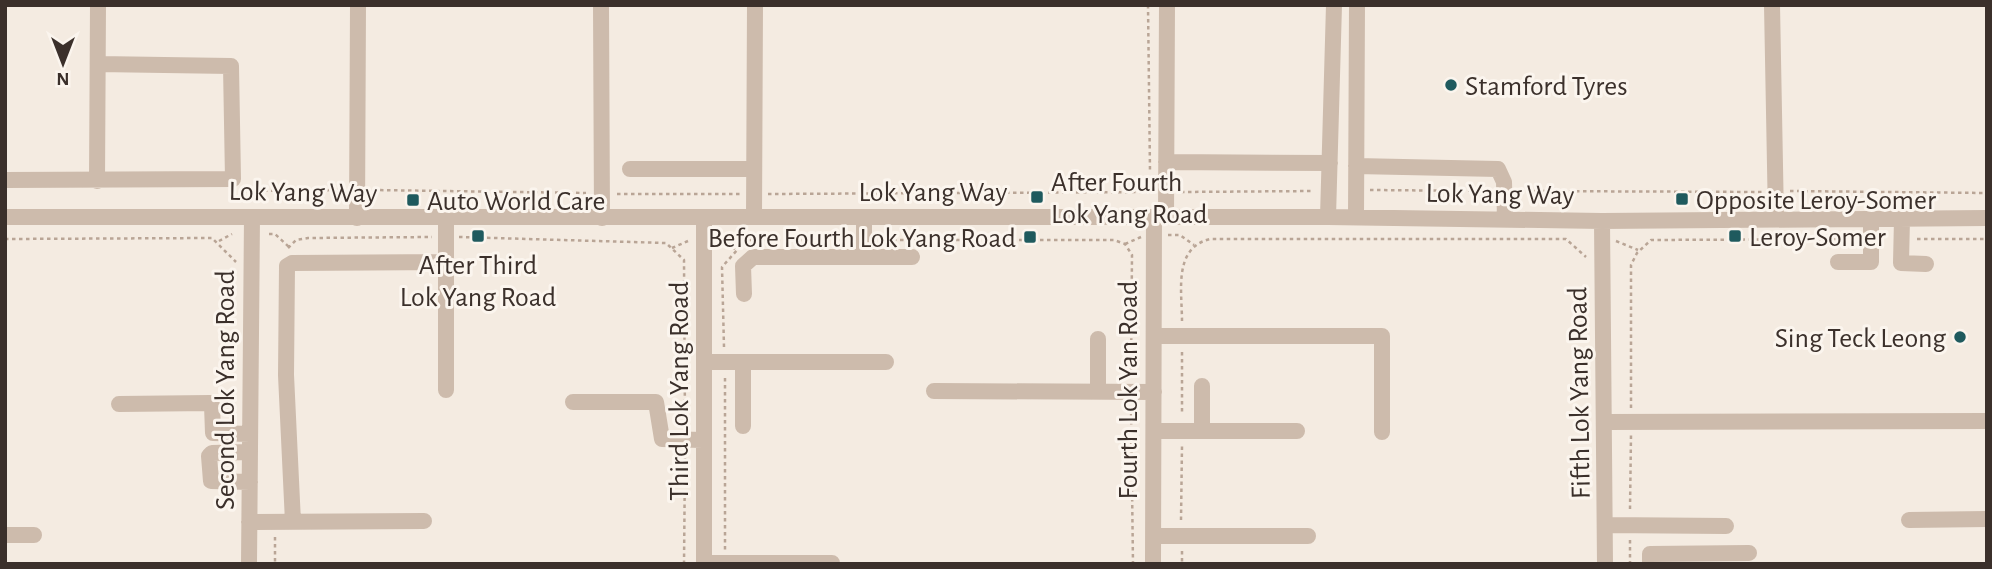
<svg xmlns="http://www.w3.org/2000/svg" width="1992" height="569" viewBox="0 0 1992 569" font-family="'Alegreya Sans',sans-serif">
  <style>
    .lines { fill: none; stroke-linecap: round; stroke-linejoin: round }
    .path { stroke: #b9a596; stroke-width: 2.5; stroke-dasharray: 3.5 3.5; stroke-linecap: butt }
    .minor { stroke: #cdbbac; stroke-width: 16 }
    .poi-dot { fill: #1f5a5e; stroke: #fbf5ee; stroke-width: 2.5 }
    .labels { text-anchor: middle; stroke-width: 6; stroke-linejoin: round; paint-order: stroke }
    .poi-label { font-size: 28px; fill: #3b302b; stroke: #fbf5ee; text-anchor: start }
    .street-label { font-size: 28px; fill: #3b302b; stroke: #fbf5ee }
  </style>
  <rect width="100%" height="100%" fill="#f4ebe1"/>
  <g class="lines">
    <path class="path" d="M1148,5L1150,171
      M373,190L586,193
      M1370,190L1489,191
      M243,191L341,190
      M1520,191L1762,192
      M1790,191L1987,193
      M1181,192L1314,191
      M617,194H740
      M768,194L1150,192
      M269,234H275L289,247
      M1168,235H1180L1194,245
      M459,237L666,243L684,260L685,424
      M5,239L212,238L236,262
      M1917,239H1987
      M720,240L735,249
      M879,240H1114L1125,244L1132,255L1131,376
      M219,241L232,234
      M1616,241L1638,250
      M1125,244L1141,237
      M288,248L296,240L308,238L432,237
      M672,248L688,241
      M1182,321C1182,291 1173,248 1210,239H1566L1586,257
      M724,347L722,267L746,240H851
      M1182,352V415
      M725,378V550
      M1131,407L1133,564
      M1631,408V265L1637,253L1651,240L1857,239
      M1630,509L1631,435
      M1181,520L1182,446
      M275,537V564
      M1630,540V564
      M1182,551V564
      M684,564L685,455"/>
    <path class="minor" d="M601,5L602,218
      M1772,5L1776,219
      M1166,162L1330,163
      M1356,166L1498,169L1504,182L1505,218
      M630,169H754
      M5,180L233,179L231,66L98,64
      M97,181L98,5
      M5,217H1328L1602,221L1987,218
      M754,217L755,5
      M864,217V257
      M1166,217L1167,5
      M1328,217L1334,5
      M1356,217L1357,5
      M357,218L358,5
      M1902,219L1901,263L1926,264
      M1602,221L1605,564
      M1838,262H1871V219
      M744,294L743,266L753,257H912
      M1154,336H1382V432
      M704,362H886
      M743,362V426
      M1202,386V431
      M446,390V218
      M934,391L1154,392
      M1098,392V339
      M573,402H656L662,439L703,440
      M119,404L210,403L212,405L213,433L250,434
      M1605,422L1987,421
      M1154,431H1297
      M250,482L211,481L209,456L212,453L250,452
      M1909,520L1987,519
      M249,522L424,521
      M293,522L286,375L287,266L292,263L446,262
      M1605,525L1726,526
      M5,535H34
      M1153,536H1308
      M704,563H832
      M249,564L252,217
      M704,564V218
      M1153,564L1154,217
      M1650,564V554L1749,553"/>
  </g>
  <g class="poi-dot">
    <circle cx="1451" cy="85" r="7"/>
    <rect x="1030" y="190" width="14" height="14" rx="3.5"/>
    <rect x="1675" y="192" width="14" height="14" rx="3.5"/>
    <rect x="406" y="193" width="14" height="14" rx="3.5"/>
    <rect x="471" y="229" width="14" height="14" rx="3.5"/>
    <rect x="1728" y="229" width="14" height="14" rx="3.5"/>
    <rect x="1023" y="230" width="14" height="14" rx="3.5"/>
    <circle cx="1960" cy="337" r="7"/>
  </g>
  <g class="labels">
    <g class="poi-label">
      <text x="1465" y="95">Stamford Tyres</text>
      <text x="1051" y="191">After Fourth<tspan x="1051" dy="32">Lok Yang Road</tspan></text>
      <text x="1696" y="209">Opposite Leroy-Somer</text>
      <text x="427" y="210">Auto World Care</text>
      <text x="1749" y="246">Leroy-Somer</text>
      <text x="1016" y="247" text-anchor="end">Before Fourth Lok Yang Road</text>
      <text x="478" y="274" text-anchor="middle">After Third<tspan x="478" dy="32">Lok Yang Road</tspan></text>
      <text x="1946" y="347" text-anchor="end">Sing Teck Leong</text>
    </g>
    <g class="street-label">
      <text transform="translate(303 191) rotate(1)" y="10">Lok Yang Way</text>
      <text x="933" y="201">Lok Yang Way</text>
      <text transform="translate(1500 193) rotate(1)" y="10">Lok Yang Way</text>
      <text transform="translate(224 390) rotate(-90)" y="10">Second Lok Yang Road</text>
      <text transform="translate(1127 390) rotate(-90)" y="10">Fourth Lok Yan Road</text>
      <text transform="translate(678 391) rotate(-90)" y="10">Third Lok Yang Road</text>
      <text transform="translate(1578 393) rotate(-91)" y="10">Fifth Lok Yang Road</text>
    </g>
  </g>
  <rect width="1992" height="569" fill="none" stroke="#3b302b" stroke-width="14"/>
  <g transform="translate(63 63) rotate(180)" stroke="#fbf5ee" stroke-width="5" paint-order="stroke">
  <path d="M0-5L12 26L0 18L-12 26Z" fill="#3b302b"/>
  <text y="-10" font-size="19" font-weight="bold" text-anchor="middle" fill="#3b302b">N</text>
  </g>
</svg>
